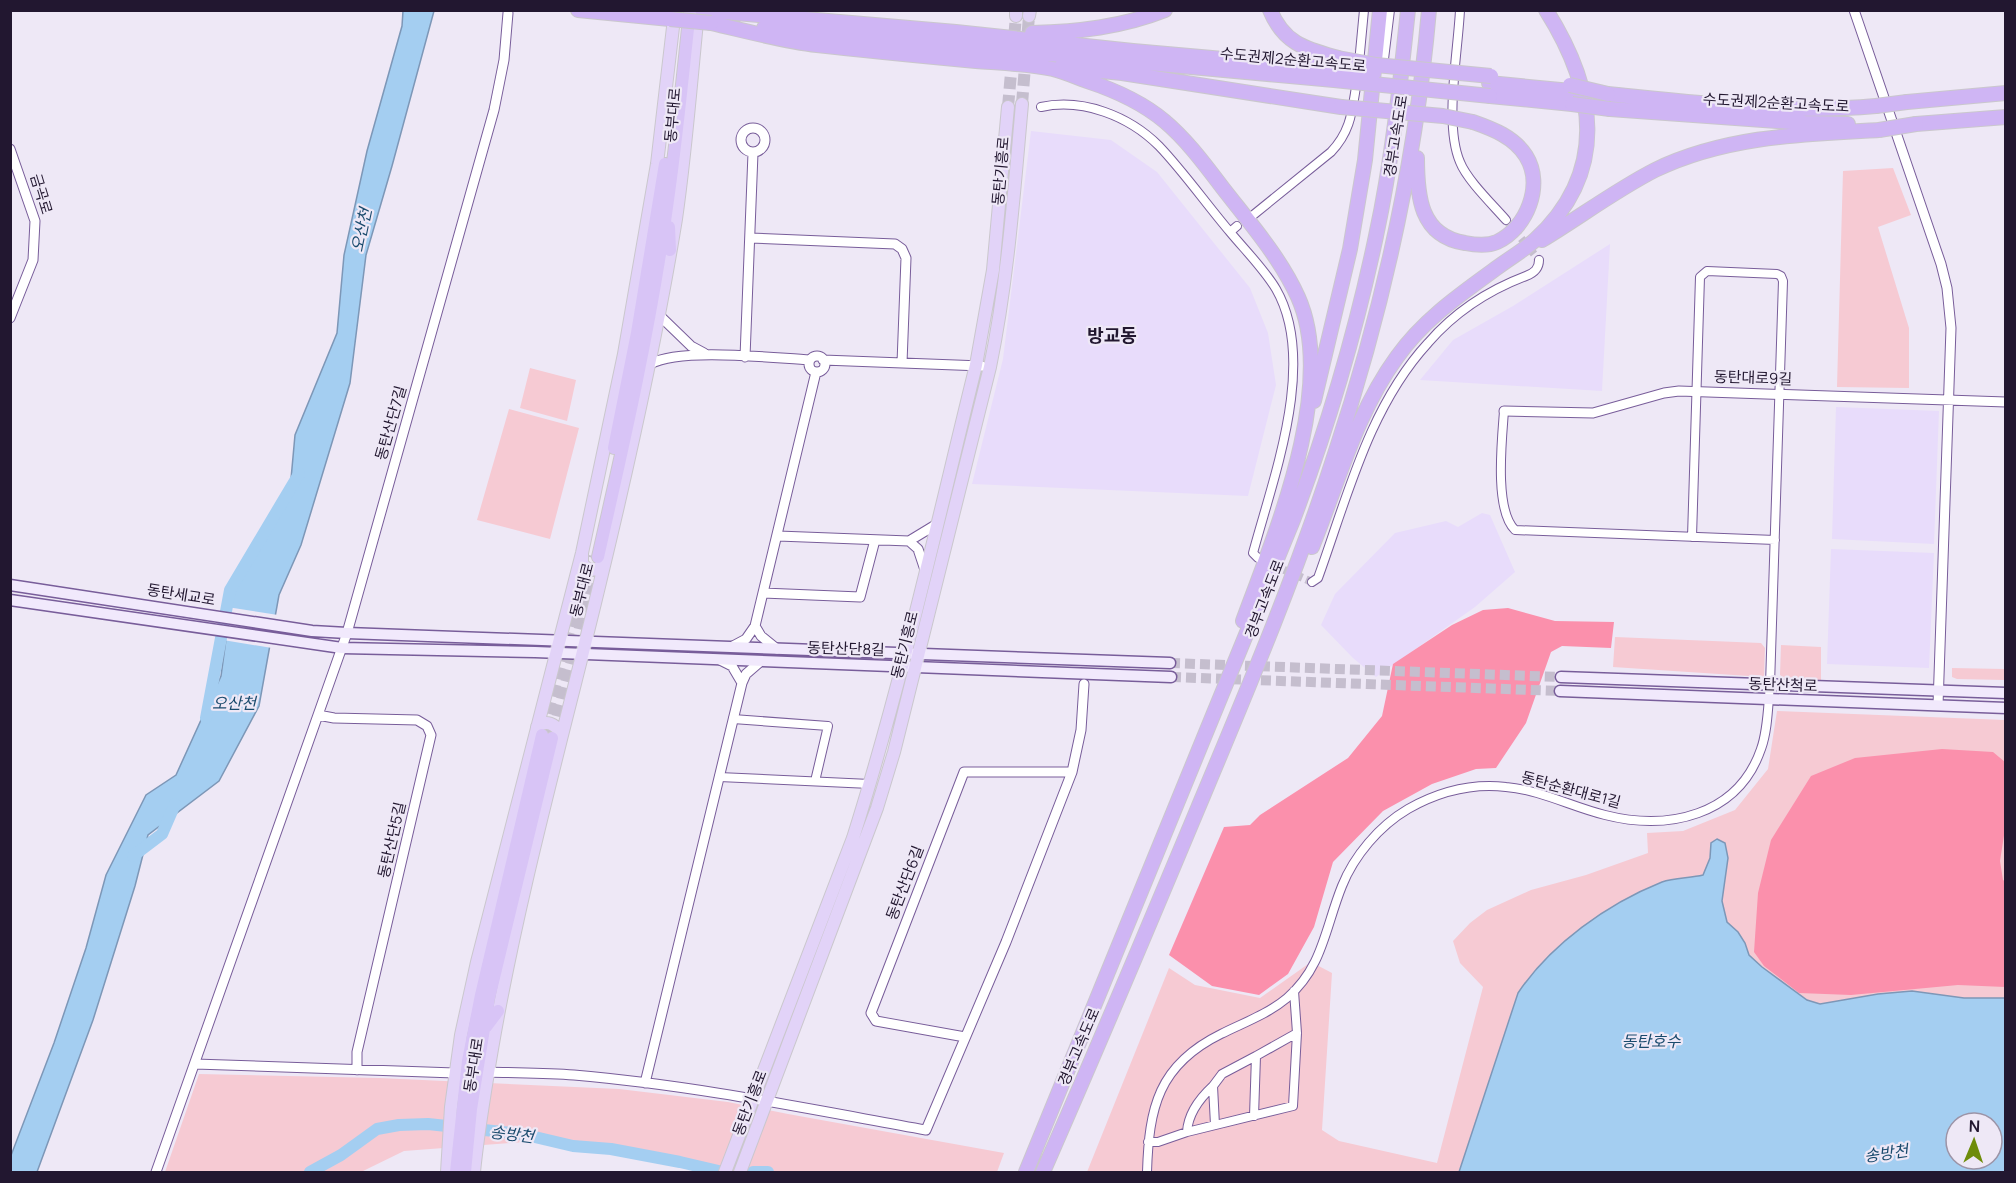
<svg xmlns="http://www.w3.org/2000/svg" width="2016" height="1183" viewBox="0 0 2016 1183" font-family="Manrope,'Noto Sans KR',sans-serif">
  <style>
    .built { fill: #e8dcfb }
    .green { fill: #f6cad3; fill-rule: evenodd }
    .forest { fill: #fb90ac }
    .water { fill: #a4cef1; stroke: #7d97b7; stroke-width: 1.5; fill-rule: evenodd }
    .pier { fill: #eee8f6 }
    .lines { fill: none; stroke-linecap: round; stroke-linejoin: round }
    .river { stroke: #a4cef1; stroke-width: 12 }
    .minor-tunnel { stroke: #c5bece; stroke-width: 8; stroke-dasharray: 8 4; stroke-linecap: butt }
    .secondary-tunnel { stroke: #c5bece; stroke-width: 10; stroke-dasharray: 10 5; stroke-linecap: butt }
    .primary-tunnel { stroke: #c5bece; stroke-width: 12; stroke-dasharray: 12 6; stroke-linecap: butt }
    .trunk-tunnel { stroke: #c5bece; stroke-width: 12; stroke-dasharray: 12 6; stroke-linecap: butt }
    .minor-casing { stroke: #785d9a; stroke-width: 10 }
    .tertiary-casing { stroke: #785d9a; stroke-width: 11 }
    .secondary-casing { stroke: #785d9a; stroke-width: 13 }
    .primary-casing { stroke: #cac7cd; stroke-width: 14 }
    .trunk-casing { stroke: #cac7cd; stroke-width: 14 }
    .motorway-casing { stroke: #cac7cd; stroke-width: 16 }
    .minor { stroke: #fff; stroke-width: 8 }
    .tertiary { stroke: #fff; stroke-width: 9 }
    .secondary { stroke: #f1e9fc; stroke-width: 10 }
    .primary { stroke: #e2d3f8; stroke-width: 12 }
    .trunk { stroke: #d8c4f6; stroke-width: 12 }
    .motorway { stroke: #cfb5f4; stroke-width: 14 }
    .motorway-bridge-casing { stroke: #cac7cd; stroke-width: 16; stroke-linecap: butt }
    .motorway-bridge { stroke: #cfb5f4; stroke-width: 14 }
    .labels { text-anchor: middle; stroke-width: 4.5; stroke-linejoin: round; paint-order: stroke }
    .street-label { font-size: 15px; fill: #221730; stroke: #eee8f6 }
    .water-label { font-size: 16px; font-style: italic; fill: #194a6d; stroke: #eee8f6 }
    .quarter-label { font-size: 18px; font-weight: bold; fill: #221730; stroke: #eee8f6 }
  </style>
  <rect width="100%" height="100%" fill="#eee8f6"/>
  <path class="built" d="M1031,131L1111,140L1157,172L1250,288L1268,333L1276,385L1248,496L972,484L1003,359Z
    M1610,244L1602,391L1420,380L1453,340L1513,306Z
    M1836,407L1939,411L1934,544L1832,539Z
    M1482,513L1490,515L1515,572L1475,607L1376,677L1353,658L1321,625L1335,594L1395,533L1446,521L1458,527Z
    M1831,549L1934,553L1929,668L1827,664Z"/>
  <path class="green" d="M1893,168L1911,215L1878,227L1909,328V388L1837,387L1843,171Z
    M530,368L576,380L567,421L520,408Z
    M509,409L579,428L550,539L477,520Z
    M1615,637L1761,643L1765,648L1764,677L1613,667Z
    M1781,645L1821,647V681L1786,679L1780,675Z
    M1952,668L2005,669V680L1957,679L1952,677Z
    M1777,711L2005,720V1172H1087L1169,968L1195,985L1260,998L1311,962L1332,973L1322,1130L1339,1141L1437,1163L1483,987L1460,963L1453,941L1470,923L1487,910L1531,890L1586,875L1648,853L1647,833L1683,831L1735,810L1768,769ZM1956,1123H1992V1159H1956Z
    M199,1074L379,1078L619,1089L728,1102L788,1114L1004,1153L997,1172H722L552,1140L404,1151L361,1172H165Z"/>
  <path class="forest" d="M1508,608L1555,621L1614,622L1611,648L1562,646L1551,652L1526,723L1496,768L1476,769L1432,784L1383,811L1333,862L1314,927L1288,974L1259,995L1212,986L1169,955L1224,827L1250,825L1260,815L1348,758L1382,716L1393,664L1452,625L1483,610Z
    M1942,749L1993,752L2005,762V829L2000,861L2003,880L2006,882L2005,987L1958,985L1851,995L1799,993L1764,966L1754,952L1758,893L1771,840L1811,776L1855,758Z"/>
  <path class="water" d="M403,11H434L392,166L366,255L350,383L301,545L279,595L259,706L219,781L148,835L135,886L93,1020L37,1172H11L10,1158L54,1043L86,948L106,875L146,795L176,775L221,676L232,595L290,490L295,435L337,333L344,255L367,151L402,26Z
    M1717,839L1725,843L1728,858L1722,901L1727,922L1738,932L1745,943L1749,955L1762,967L1807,1000L1820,1004L1878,994L1912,991L1964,998H2005V1172H1459L1518,993C1551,944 1607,904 1662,882C1674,878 1691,878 1703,875L1710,858L1711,843ZM1956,1123H1992V1159H1956Z"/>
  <path class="pier" d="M227,607L278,615L272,648L223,640Z"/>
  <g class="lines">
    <path class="river" d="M206,718L230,590L299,474
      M133,856L162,834L175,804
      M310,1172L341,1155L377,1129L399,1125L428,1124L522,1134L573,1146L611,1149L680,1162L723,1172
      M753,1172H768"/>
    <path class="minor-tunnel" d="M1506,220L1539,260
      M1273,565L1312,582"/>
    <path class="secondary-tunnel" d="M1170,663L1561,677
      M1171,677L1560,691"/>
    <path class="primary-tunnel" d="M1022,104L1029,16
      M1008,107L1016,16"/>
    <path class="trunk-tunnel" d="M543,731L589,555
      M553,734L597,562"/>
    <defs>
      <path id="minor" d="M1460,10C1458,52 1444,125 1460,162C1467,180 1493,205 1506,220
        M1384,59L1390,10
        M1359,63L1364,10
        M1041,107C1083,98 1129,116 1159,146C1183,171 1207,205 1230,232
        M1252,216L1331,152C1352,130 1352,109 1357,81
        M1237,226L1230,232C1245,250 1264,269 1276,289C1318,362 1273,478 1253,553L1258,558
        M1504,411C1502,439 1494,510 1515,530L1775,540
        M1312,582L1318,578C1347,498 1369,407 1428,343C1454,313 1489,290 1526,276C1534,273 1539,269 1539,260
        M733,719L828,726L816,777
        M719,777L870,784
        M1254,1116L1256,1056L1297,1033
        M1215,1125L1213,1086L1222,1074L1256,1056
        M1187,1132C1188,1114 1200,1098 1213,1086
        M1148,1142H1158L1187,1132L1293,1106L1297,1033L1294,991
        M1147,1172C1149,1108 1158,1065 1221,1034C1243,1023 1268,1014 1287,998C1323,967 1325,928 1342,886C1354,856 1379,826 1408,809C1438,792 1471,783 1506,787C1541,790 1572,807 1605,815C1668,831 1738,816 1761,749C1768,730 1768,705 1770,685L1783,281L1781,276L1777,274L1707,271L1700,277L1692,537"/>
      <path id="tertiary" d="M1854,10L1941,264L1947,288L1951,328L1938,705
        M741 140a12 12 0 1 1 24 0a12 12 0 1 1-24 0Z
        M10,149L35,221L33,260L10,318
        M750,238L895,244L902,249L906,258L902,363
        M659,315L691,346L704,353
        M809 364a8 8 0 1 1 16 0a8 8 0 1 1-16 0Z
        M745,357L753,153
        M823,360L982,366
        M650,364C681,347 772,358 810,360
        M1504,411L1593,413L1664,393L1679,391L2006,402
        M778,536L909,541L937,524
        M909,541L918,549L925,570
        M763,593L860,597L875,540
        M755,626L761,636L777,649
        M731,647L746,639L755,626L816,372
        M720,660L732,666L742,683
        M318,715L347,633L494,110L504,60L508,13
        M965,1037L876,1021L871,1013L964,772H1072
        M195,1064L455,1073
        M488,1072C516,1073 546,1073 574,1075C692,1085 809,1109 926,1130L1006,942L1072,772L1081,730L1084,684
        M645,1083L742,683L746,674L761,661
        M156,1172L318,715L334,718L417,720L427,726L431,735L357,1052V1070"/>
      <path id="secondary" d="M10,585L312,631L347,633L1170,663
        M10,600L342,648L535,652L1171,677
        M1561,677L2006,693
        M1560,691L2006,708"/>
      <path id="primary" d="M1016,16V10
        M1029,16L1030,10
        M582,554V564L589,570L597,569L604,564
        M537,727C546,719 555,724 561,733
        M447,1172L451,1107L461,1035L477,962L582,553L624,354L657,164L675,10
        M474,1172C478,1131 485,1090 492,1049C518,898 559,751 595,603C626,476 655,348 676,219C686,150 691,81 698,12
        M725,1172L853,838C902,683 937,523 976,365L993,270L1008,107
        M740,1172L877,808L894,752L990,367C1008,280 1014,192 1022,104"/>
      <path id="trunk" d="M669,227L670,250
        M614,448L637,333L665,164
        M598,557C625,439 652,320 668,200C677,137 683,74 690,10
        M486,1027L498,1011
        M456,1172L468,1061L481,995L542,735
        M465,1172L471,1109L489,998L552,738"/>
      <path id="motorway" d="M578,10L670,19
        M702,10L956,32L1133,51L1337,69
        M1270,10C1284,44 1306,49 1338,58
        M711,23C746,31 782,41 817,45C870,51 923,56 976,61C1002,63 1028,64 1053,69C1065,72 1076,77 1087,81C1157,104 1179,130 1222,187C1249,222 1280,257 1298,297C1338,386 1275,534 1243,621
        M764,28L1334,80
        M1032,33C1078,32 1122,27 1165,10
        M1061,67L1122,73L1341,107
        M1489,83L1571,91
        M1608,94C1697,103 1787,114 1876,106
        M1490,96L1572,104
        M1907,102L2006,93
        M1610,109L1805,123L1848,124
        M1916,124L2006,117
        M1417,158C1417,196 1420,236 1465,243C1475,245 1488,246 1497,242C1527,228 1544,185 1526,156C1514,137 1493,129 1473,122
        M1542,240C1580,217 1616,190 1655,170C1725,136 1803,134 1879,130
        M1314,401L1350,249L1365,160L1380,10
        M1312,547C1338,483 1356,413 1397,357C1424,319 1461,294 1498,267C1510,258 1524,250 1535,240C1610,171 1596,89 1546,10
        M1026,1172L1293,520C1327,429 1356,331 1376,236C1392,162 1400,86 1408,10
        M1043,1172C1096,1051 1147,930 1198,808C1247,691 1297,573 1336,451C1383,308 1416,160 1429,10"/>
    </defs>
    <use href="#minor" class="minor-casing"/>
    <use href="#tertiary" class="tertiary-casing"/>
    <use href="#secondary" class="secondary-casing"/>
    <use href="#primary" class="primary-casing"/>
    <use href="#trunk" class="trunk-casing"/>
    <use href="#motorway" class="motorway-casing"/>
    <use href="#minor" class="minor"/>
    <use href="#tertiary" class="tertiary"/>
    <use href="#secondary" class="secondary"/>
    <use href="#primary" class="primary"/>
    <use href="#trunk" class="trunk"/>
    <use href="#motorway" class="motorway"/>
    <defs>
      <path id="motorway-bridge" d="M670,19L711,23
        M1338,58L1376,65L1491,76
        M1337,69L1374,73
        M1334,80L1490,96
        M1570,85L1608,94
        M1572,104L1610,109
        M1876,106L1907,102
        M1341,107L1443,116L1473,122
        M1879,130L1916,124"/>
    </defs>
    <use href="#motorway-bridge" class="motorway-bridge-casing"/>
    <use href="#motorway-bridge" class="motorway-bridge"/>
  </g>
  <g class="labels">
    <g class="street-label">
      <text transform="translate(1293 60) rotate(5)" y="5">수도권제2순환고속도로</text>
      <text transform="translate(1776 103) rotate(3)" y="5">수도권제2순환고속도로</text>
      <text transform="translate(673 115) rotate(-85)" y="5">동부대로</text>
      <text transform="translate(1396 136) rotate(-81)" y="5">경부고속도로</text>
      <text transform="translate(1001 171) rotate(-85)" y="5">동탄기흥로</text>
      <text transform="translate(41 194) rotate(73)" y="5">금곡로</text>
      <text transform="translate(1753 378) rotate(2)" y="5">동탄대로9길</text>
      <text transform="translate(391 423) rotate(-74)" y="5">동탄산단7길</text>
      <text transform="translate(582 590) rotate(-76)" y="5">동부대로</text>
      <text transform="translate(181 595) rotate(9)" y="5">동탄세교로</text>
      <text transform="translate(1265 599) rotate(-69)" y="5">경부고속도로</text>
      <text transform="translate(905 645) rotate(-76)" y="5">동탄기흥로</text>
      <text transform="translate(846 649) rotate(2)" y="5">동탄산단8길</text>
      <text transform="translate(1783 685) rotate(2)" y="5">동탄산척로</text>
      <text transform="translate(1571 790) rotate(15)" y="5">동탄순환대로1길</text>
      <text transform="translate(392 840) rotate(-77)" y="5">동탄산단5길</text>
      <text transform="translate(905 883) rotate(-69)" y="5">동탄산단6길</text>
      <text transform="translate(1079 1047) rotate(-67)" y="5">경부고속도로</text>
      <text transform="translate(474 1065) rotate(-81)" y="5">동부대로</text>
      <text transform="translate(750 1103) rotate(-69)" y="5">동탄기흥로</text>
    </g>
    <g class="water-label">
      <text transform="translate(361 230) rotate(-78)" y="6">오산천</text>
      <text x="234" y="709">오산천</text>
      <text x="1651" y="1047">동탄호수</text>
      <text transform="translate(512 1134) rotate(7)" y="6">송방천</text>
      <text transform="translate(1886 1153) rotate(-8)" y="6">송방천</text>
    </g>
    <g class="quarter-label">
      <text x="1112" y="342">방교동</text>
    </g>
  </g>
  <rect width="2016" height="1183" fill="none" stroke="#221730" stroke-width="24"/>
  <g transform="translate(1974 1141) rotate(2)"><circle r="28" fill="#eee8f6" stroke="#9c94a7" stroke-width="1.5"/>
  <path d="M0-4.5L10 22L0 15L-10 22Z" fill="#6e8c0a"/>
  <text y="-9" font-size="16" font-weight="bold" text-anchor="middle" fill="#221730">N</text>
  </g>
</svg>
